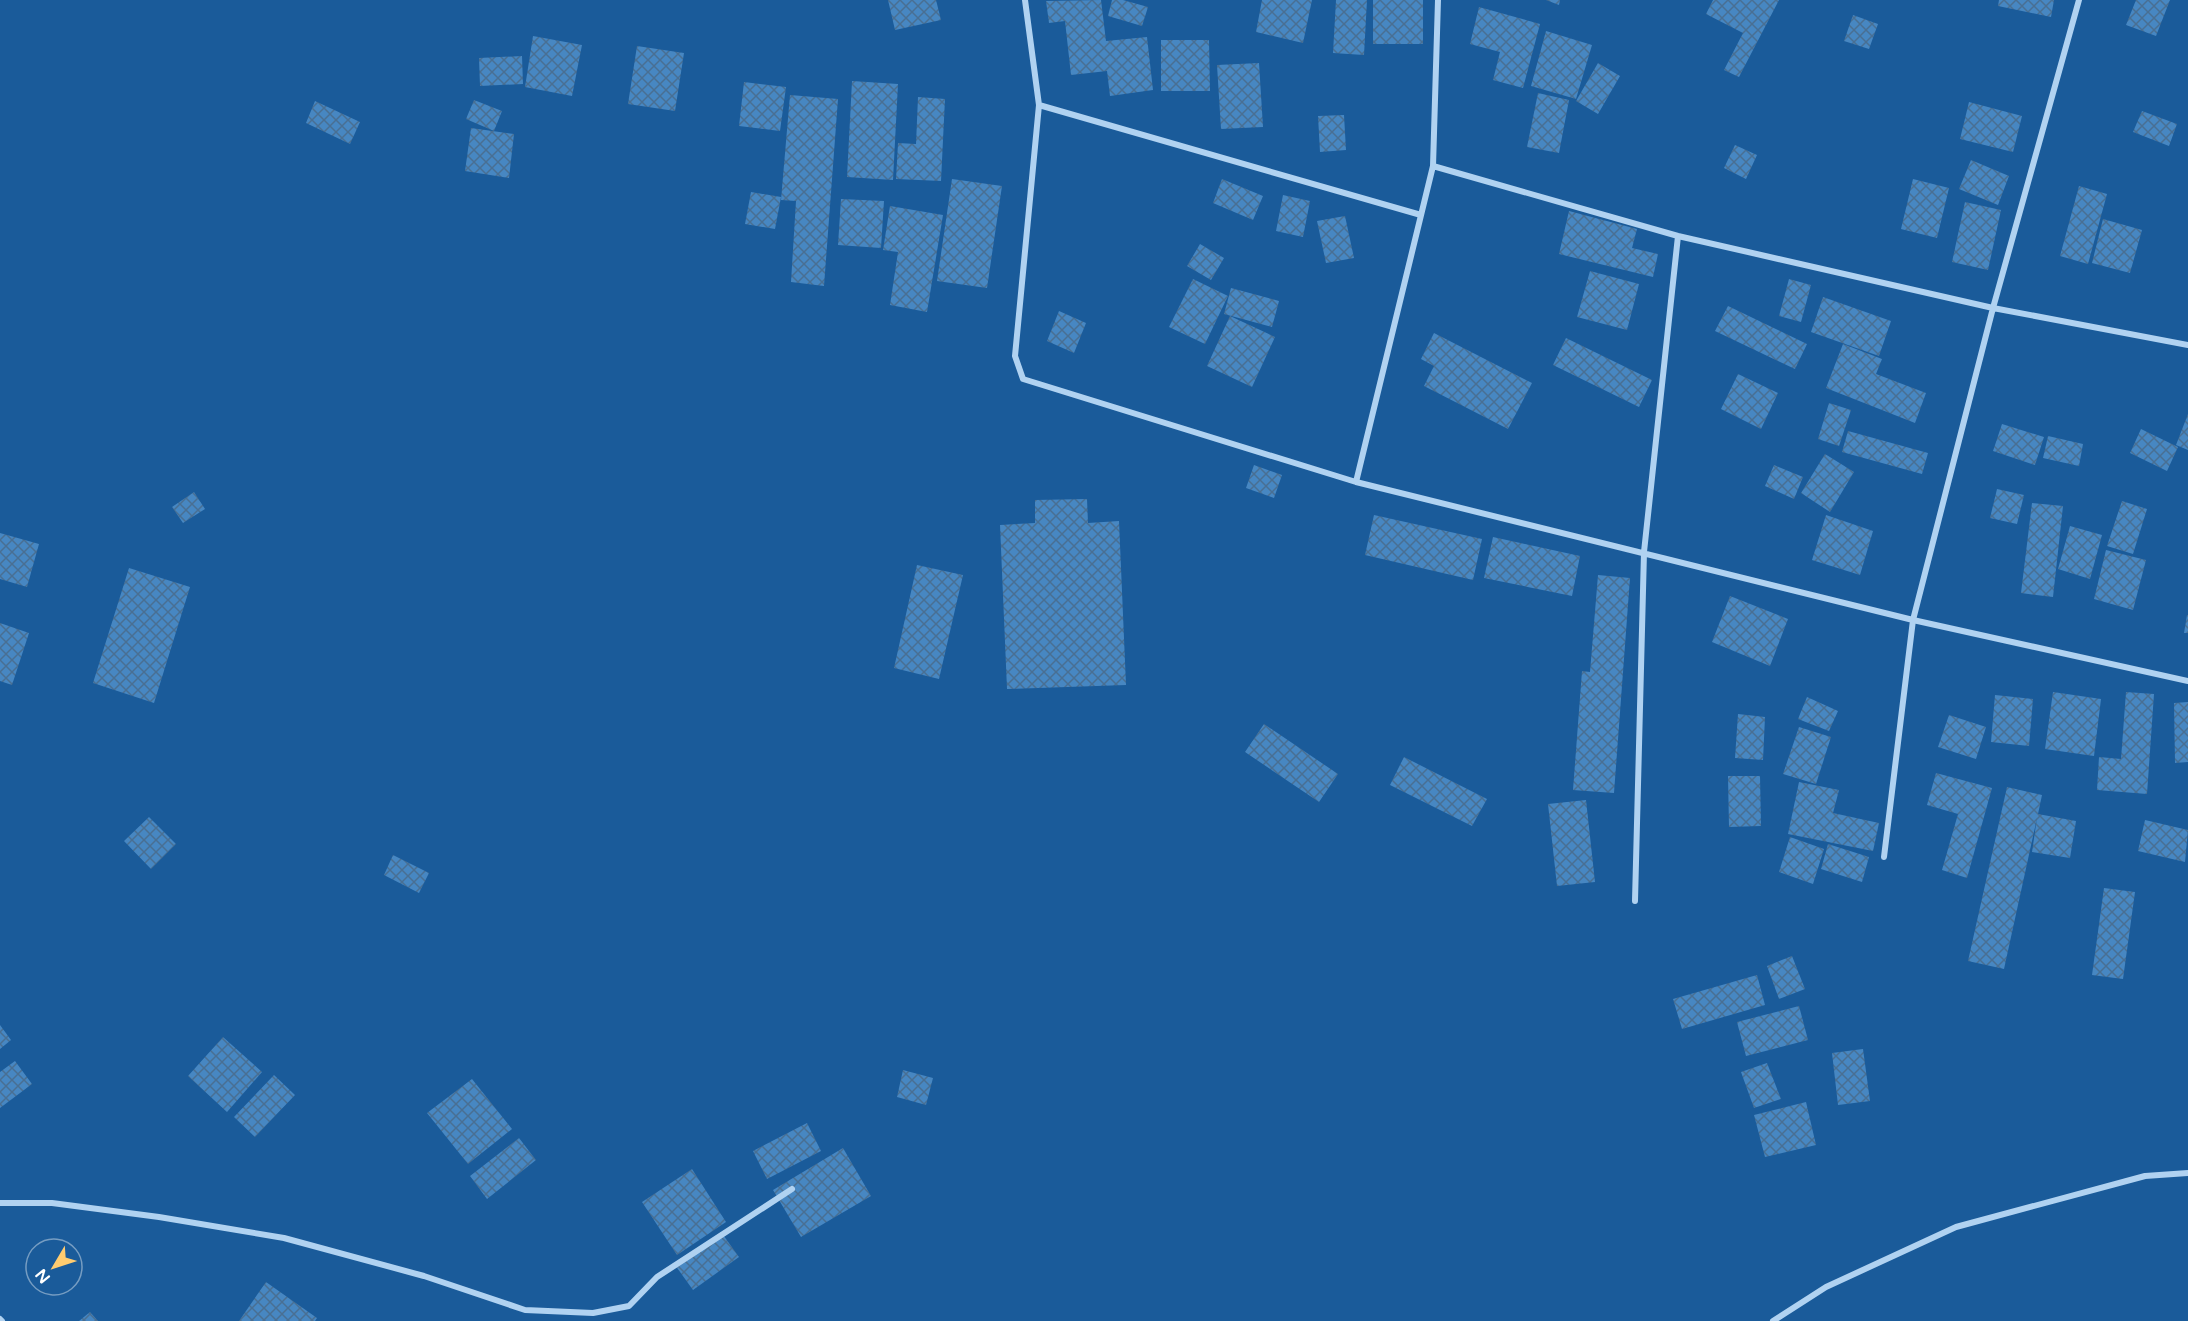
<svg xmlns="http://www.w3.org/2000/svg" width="2188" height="1321" viewBox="0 0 2188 1321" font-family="'Varela Round',sans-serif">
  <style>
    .building { fill: url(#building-cross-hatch) }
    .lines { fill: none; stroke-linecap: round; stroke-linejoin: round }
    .street { stroke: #b0d2f1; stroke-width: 6 }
  </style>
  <defs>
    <pattern id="building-cross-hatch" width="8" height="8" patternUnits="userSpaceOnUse" patternTransform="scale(1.5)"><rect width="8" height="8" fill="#4787c2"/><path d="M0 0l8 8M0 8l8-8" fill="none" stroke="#496f93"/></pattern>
  </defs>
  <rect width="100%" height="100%" fill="#1a5b9a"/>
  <path class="building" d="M888,0H936L941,20L895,30Z
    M1101,0L1106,41L1147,37L1153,90L1110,96L1107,71L1071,75L1065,21L1049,23L1046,1Z
    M1112,0H1123L1148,7L1142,26L1108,16Z
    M1262,0H1312L1303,43L1256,32Z
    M1336,0H1367L1364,55L1333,53Z
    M1373,0H1423V44H1373Z
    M1546,0H1560L1559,5Z
    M1713,0H1779L1739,77L1724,70L1743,33L1706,14Z
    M1999,0H2054L2051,17L1998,6Z
    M2136,0H2170L2156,36L2126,25Z
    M1479,7L1540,24L1523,88L1493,80L1500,52L1470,44Z
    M1853,15L1878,24L1869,49L1844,41Z
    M1546,31L1592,45L1576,99L1531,86Z
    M533,36L582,45L572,96L525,87Z
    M1161,40H1209L1210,91H1161Z
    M637,46L684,53L675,111L628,104Z
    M522,56L523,84L480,86L479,58Z
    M1259,63L1263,127L1221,129L1217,65Z
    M1598,63L1620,76L1598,114L1576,101Z
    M852,81L898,84L893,180L847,177Z
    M744,82L786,87L780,131L739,126Z
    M1538,93L1569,100L1559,153L1527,147Z
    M790,95L838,99L824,286L791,282L796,201L781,200Z
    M918,97L945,99L941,181L896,179L898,143L916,144Z
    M474,100L502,111L494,131L466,119Z
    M315,101L360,122L350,144L306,123Z
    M1969,102L2022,116L2013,152L1960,139Z
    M2142,111L2177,124L2169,146L2133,132Z
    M1344,115L1346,150L1320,152L1318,116Z
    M471,128L514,134L509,178L465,171Z
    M1735,145L1757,155L1746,179L1724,168Z
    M1971,160L2009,176L1998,205L1959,189Z
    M952,179L1002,186L987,288L937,281Z
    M1222,179L1263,196L1253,220L1213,203Z
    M1913,179L1949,188L1937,238L1901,229Z
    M2079,186L2107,194L2088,264L2060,256Z
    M751,192L781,197L775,229L745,224Z
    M1283,195L1310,201L1303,237L1276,231Z
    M841,199L884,201L881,248L838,245Z
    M1965,202L2001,210L1988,270L1952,262Z
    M890,206L943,215L927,312L890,305L898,252L883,250Z
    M1569,211L1637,229L1632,248L1658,254L1653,277L1559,254Z
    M1345,216L1354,258L1326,263L1317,221Z
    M2103,219L2142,230L2130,273L2092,263Z
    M1200,244L1224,258L1211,280L1187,266Z
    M1590,271L1639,284L1627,330L1577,317Z
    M1193,279L1228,296L1205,344L1169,327Z
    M1789,279L1811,285L1801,322L1779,316Z
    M1231,288L1279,301L1272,327L1224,314Z
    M1823,297L1891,321L1879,356L1811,332Z
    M1728,306L1807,344L1795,369L1715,331Z
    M1059,311L1086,323L1074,353L1047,341Z
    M1230,316L1275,337L1252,387L1207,366Z
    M1434,333L1532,383L1508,429L1424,386L1434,366L1421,359Z
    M1566,338L1652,380L1639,407L1553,365Z
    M1843,344L1882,359L1876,374L1926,393L1915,423L1826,388Z
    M1738,374L1778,393L1761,429L1721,409Z
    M1829,403L1851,410L1839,446L1818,439Z
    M2188,414V450L2176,445Z
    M2002,424L2044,437L2035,465L1993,451Z
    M2141,429L2178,447L2167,471L2130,453Z
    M1848,431L1928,453L1922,474L1842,452Z
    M2048,436L2083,444L2079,466L2043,458Z
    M1825,454L1854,472L1830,512L1801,493Z
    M1254,465L1282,475L1274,498L1246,488Z
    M1774,465L1803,477L1794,499L1765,486Z
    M1997,489L2024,495L2017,524L1990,518Z
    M194,492L205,509L183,523L172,507Z
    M1087,499L1088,523L1119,521L1126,685L1007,689L1000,525L1035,523V500Z
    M2122,501L2147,509L2133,554L2107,546Z
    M2032,503L2063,506L2053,597L2021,593Z
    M1374,515L1482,539L1473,580L1365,555Z
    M1826,515L1873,531L1860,575L1812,560Z
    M2070,526L2102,535L2090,579L2058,569Z
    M0,533L39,544L27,587L0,579Z
    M1493,537L1580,556L1572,596L1484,578Z
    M2106,550L2146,560L2133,610L2094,599Z
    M917,565L963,575L939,679L894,668Z
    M129,568L190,587L154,703L93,683Z
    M1598,575L1630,578L1614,793L1573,790L1582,671L1590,672Z
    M1730,596L1788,619L1770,666L1712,642Z
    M2187,615H2188V633H2184Z
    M0,623L29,633L12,685L0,681Z
    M2053,692L2101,699L2094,756L2045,749Z
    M2126,692L2154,694L2147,794L2097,790L2099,757L2121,759Z
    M1995,695L2033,699L2029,746L1991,742Z
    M1807,697L1838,711L1829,731L1798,719Z
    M2188,702V762L2175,763L2174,703Z
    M1738,714L1765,717L1763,760L1735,758Z
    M1949,715L1986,727L1976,759L1938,747Z
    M1264,724L1338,774L1319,802L1245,752Z
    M1799,727L1831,737L1816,784L1783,774Z
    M1404,757L1487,799L1472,826L1390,785Z
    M1936,773L1992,788L1967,878L1942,870L1958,814L1927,805Z
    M1728,776H1760L1761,826L1729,827Z
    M1799,782L1839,790L1833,813L1879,823L1873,851L1788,834Z
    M2007,787L2042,795L2038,814L2076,821L2070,858L2032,852L2037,818L2004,969L1968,961Z
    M1586,800L1595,882L1557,886L1548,804Z
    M149,817L176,844L151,869L124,841Z
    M2145,820L2188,830L2185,862L2138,851Z
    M1790,837L1824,849L1813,884L1779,872Z
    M1828,844L1869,857L1862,882L1821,869Z
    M393,855L429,873L419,893L384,875Z
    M2104,888L2135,892L2123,979L2092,975Z
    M1792,956L1805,989L1779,999L1767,966Z
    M1757,975L1765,1005L1682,1029L1673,999Z
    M1799,1006L1808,1040L1746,1056L1737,1022Z
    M0,1025L11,1040L0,1049Z
    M223,1037L262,1072L227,1112L188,1076Z
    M1863,1049L1870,1101L1838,1105L1832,1053Z
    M15,1061L32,1084L0,1108V1072Z
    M1767,1063L1781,1099L1754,1108L1741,1072Z
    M903,1070L933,1078L926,1105L897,1097Z
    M274,1075L295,1095L255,1137L234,1117Z
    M472,1079L512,1129L468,1164L427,1113Z
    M1806,1102L1816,1145L1765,1157L1754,1115Z
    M807,1123L821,1151L767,1179L753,1151Z
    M519,1138L536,1160L487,1199L470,1176Z
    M843,1148L871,1196L801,1237L773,1190Z
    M692,1169L726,1222L677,1255L642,1202Z
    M721,1232L739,1257L693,1290L675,1265Z
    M266,1282L317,1318L315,1321H239Z
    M90,1312L98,1321H79Z"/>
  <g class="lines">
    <path class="street" d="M1025,0L1039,105L1015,356L1023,379L1356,482L1913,620L2188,681
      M1039,105L1421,215
      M1433,166L1678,236L1993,308L2188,345
      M1356,482L1433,166L1438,0
      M1884,857L1913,620L1993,308L2079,0
      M1635,901L1644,552L1678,236
      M0,1203H52L159,1217L284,1238L424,1276L525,1310L593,1313L629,1306L657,1277L792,1189
      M0,1319L2,1321
      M1773,1321L1826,1287L1956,1227L2145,1176L2188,1173"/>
  </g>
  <g transform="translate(54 1267) rotate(231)"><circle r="28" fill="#1a5b9a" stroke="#769dc2" stroke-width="1.5"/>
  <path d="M0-4.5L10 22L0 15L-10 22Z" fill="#ffcc70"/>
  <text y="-9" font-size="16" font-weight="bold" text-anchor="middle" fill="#ffffff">N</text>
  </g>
</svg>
